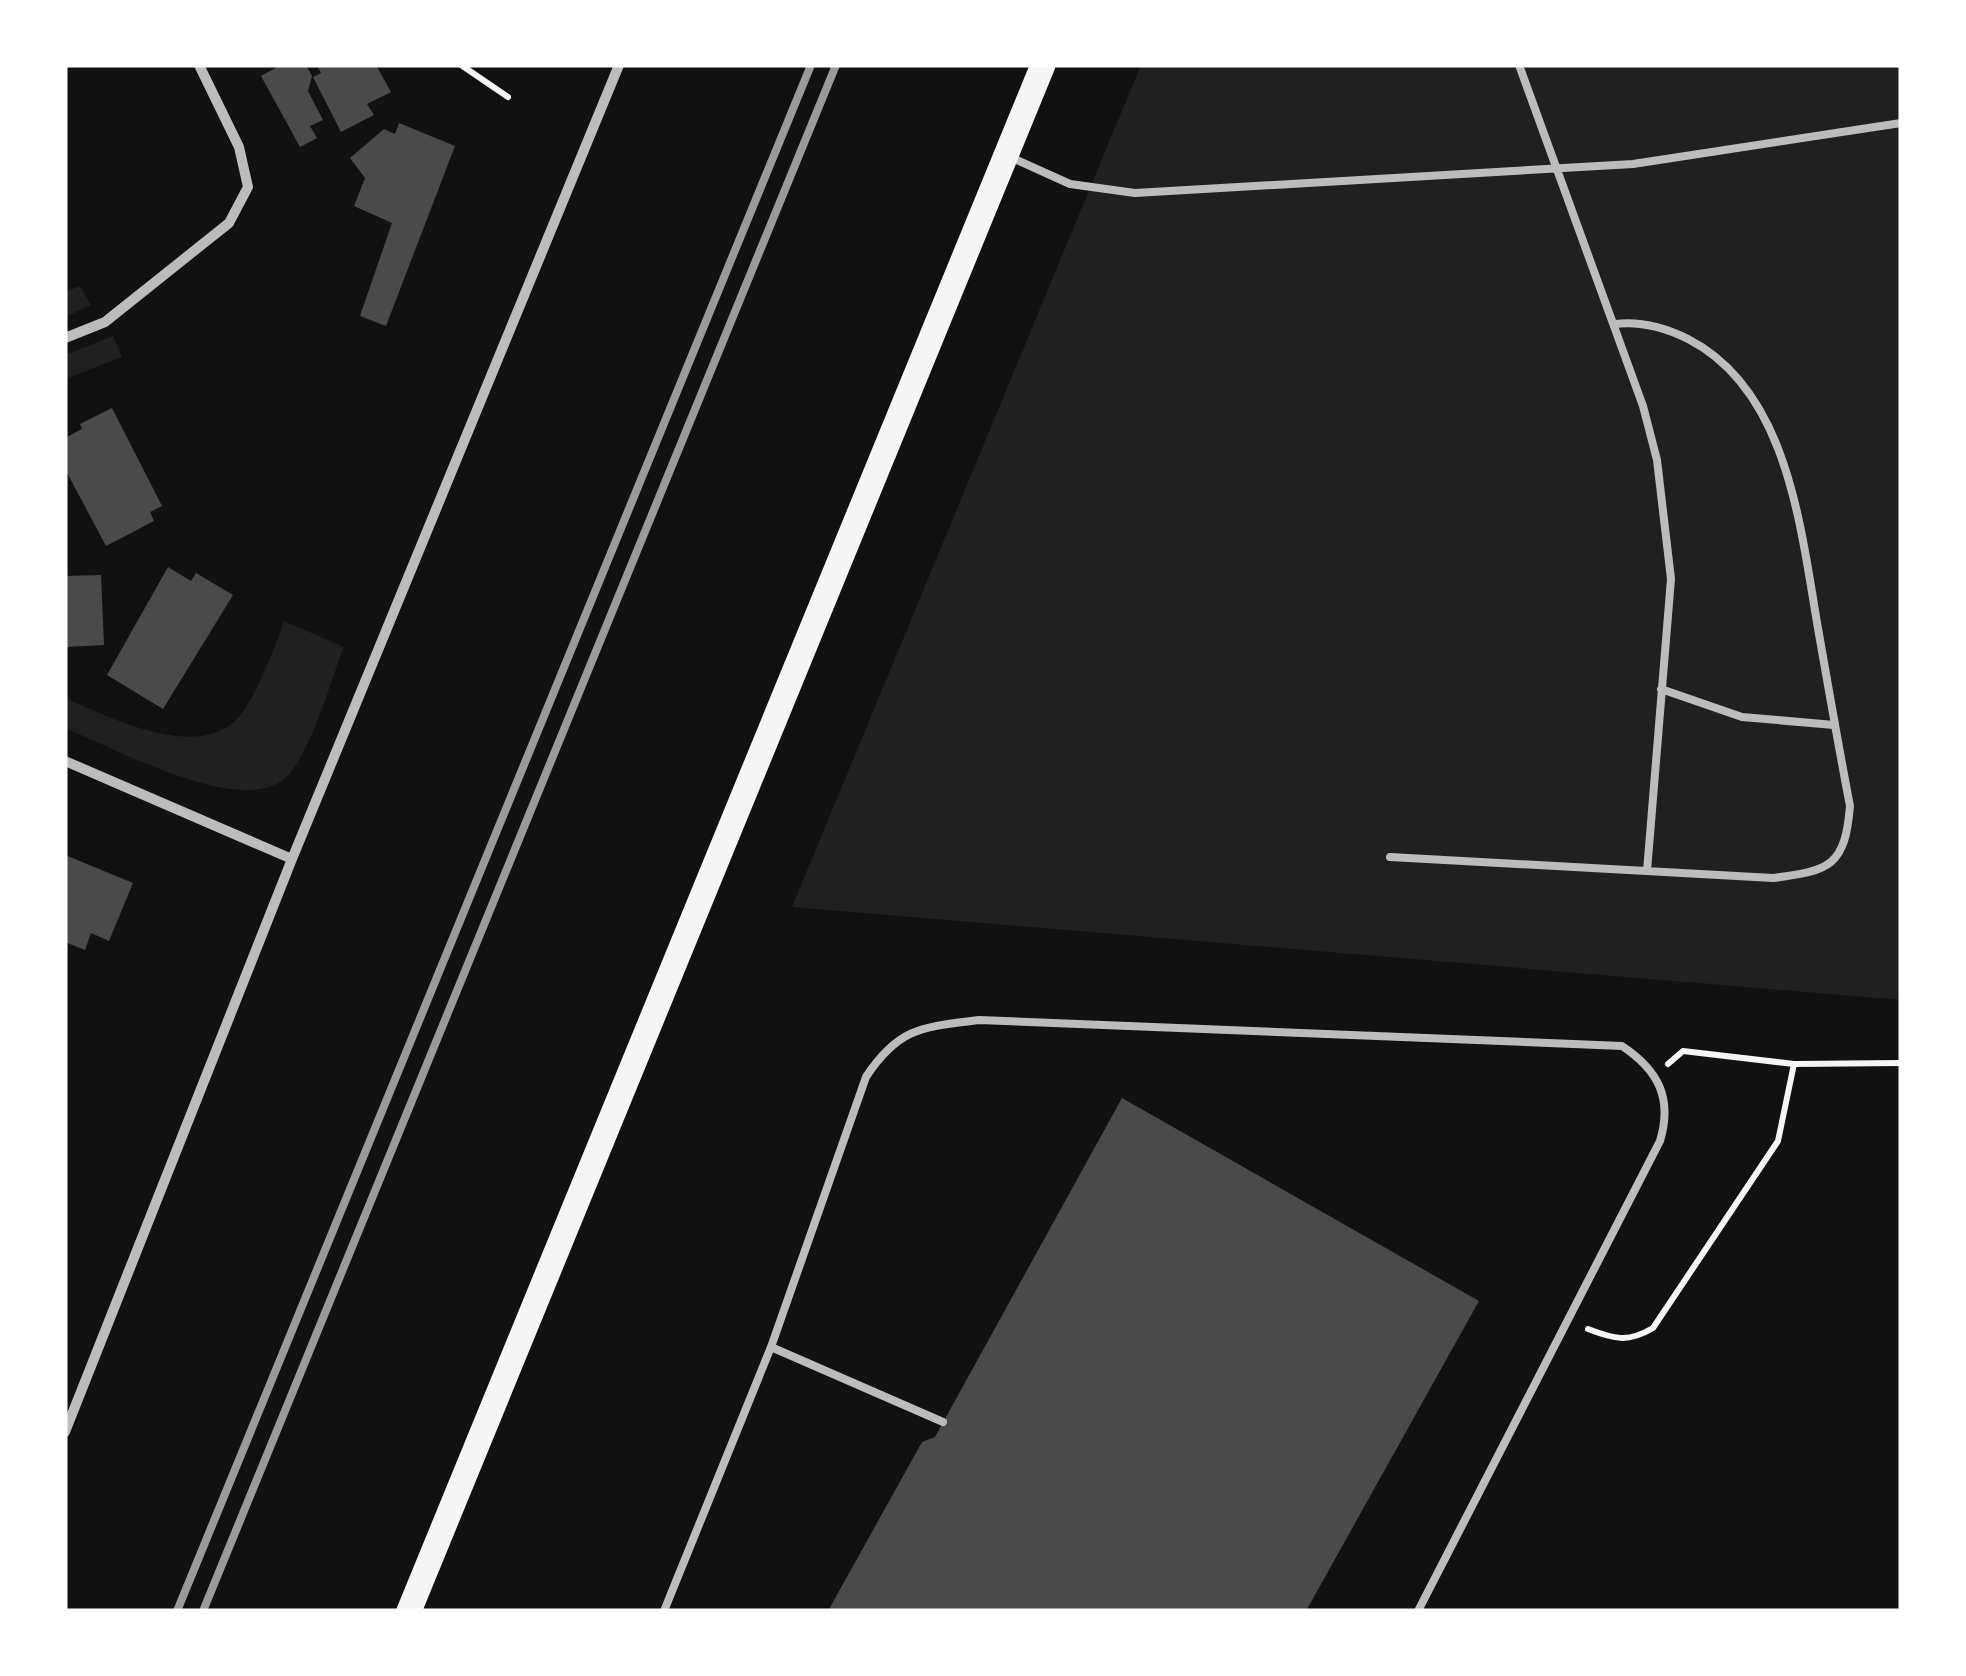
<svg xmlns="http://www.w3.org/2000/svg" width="1966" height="1676" viewBox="0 0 1966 1676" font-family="'Noto Sans',sans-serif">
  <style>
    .green { fill: #202020 }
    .building { fill: #4a4a4a }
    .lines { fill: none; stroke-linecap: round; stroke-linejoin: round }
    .path { stroke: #f5f5f5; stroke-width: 6 }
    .service { stroke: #bcbcbc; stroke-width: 8 }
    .minor { stroke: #bcbcbc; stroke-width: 10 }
    .primary { stroke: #f5f5f5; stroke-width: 25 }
    .rail { stroke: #9a9a9a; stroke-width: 8 }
  </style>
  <rect width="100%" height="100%" fill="#111"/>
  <path class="green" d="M1141,65H1901V1000L792,907Z
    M80,286L91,305L65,317V292Z
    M113,336L122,357L65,379V355Z
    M284,621L344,647C331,679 309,760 283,780C236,815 114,748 65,728V698C109,717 198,762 238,718C256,697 275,647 284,621Z"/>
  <path class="building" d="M281,65H306L312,76L308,91L323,120L310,126L317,138L300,147L261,76Z
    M317,65H376L391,92L367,104L374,115L341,132L313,77L321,73Z
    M399,123L455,146L386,326L360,316L392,223L354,206L365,178L350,158L384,129L395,134Z
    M112,408L162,506L150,512L154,521L106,546L65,469V438L82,429L80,424Z
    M168,567L191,581L196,573L233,595L163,709L107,675Z
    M101,575L104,645L65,647V576Z
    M65,855L133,883L109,941L91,933L85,950L65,942Z
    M1122,1098L1479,1301L1306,1611H828L922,1442L935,1437Z"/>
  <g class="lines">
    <path class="path" d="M461,65L508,97
      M1668,1064L1683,1051L1794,1064L1901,1063
      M1588,1329C1614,1339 1628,1343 1653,1328L1778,1141L1794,1064"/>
    <path class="service" d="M1519,65L1643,406L1657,460L1671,579L1647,871
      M1010,157L1070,184L1135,193L1633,164L1901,123
      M1661,689L1742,717L1834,725
      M1390,857L1773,878C1830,871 1845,866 1850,806C1839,749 1829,691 1819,634C1801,533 1790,391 1688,339C1664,327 1641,321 1615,324
      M771,1347L943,1422
      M664,1611L771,1347L866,1077C899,1027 923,1027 979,1020L1622,1046C1658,1070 1673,1098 1660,1141L1418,1611"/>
    <path class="minor" d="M65,338L105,322L229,223L248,187L239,147L199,65
      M65,761L292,859
      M65,1432L292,859L619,65"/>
    <path class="primary" d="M409,1611L1043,65"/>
    <path class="rail" d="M177,1611L811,65
      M203,1611L836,65"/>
  </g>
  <rect width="1966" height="1676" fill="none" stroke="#ffffff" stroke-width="135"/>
</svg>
